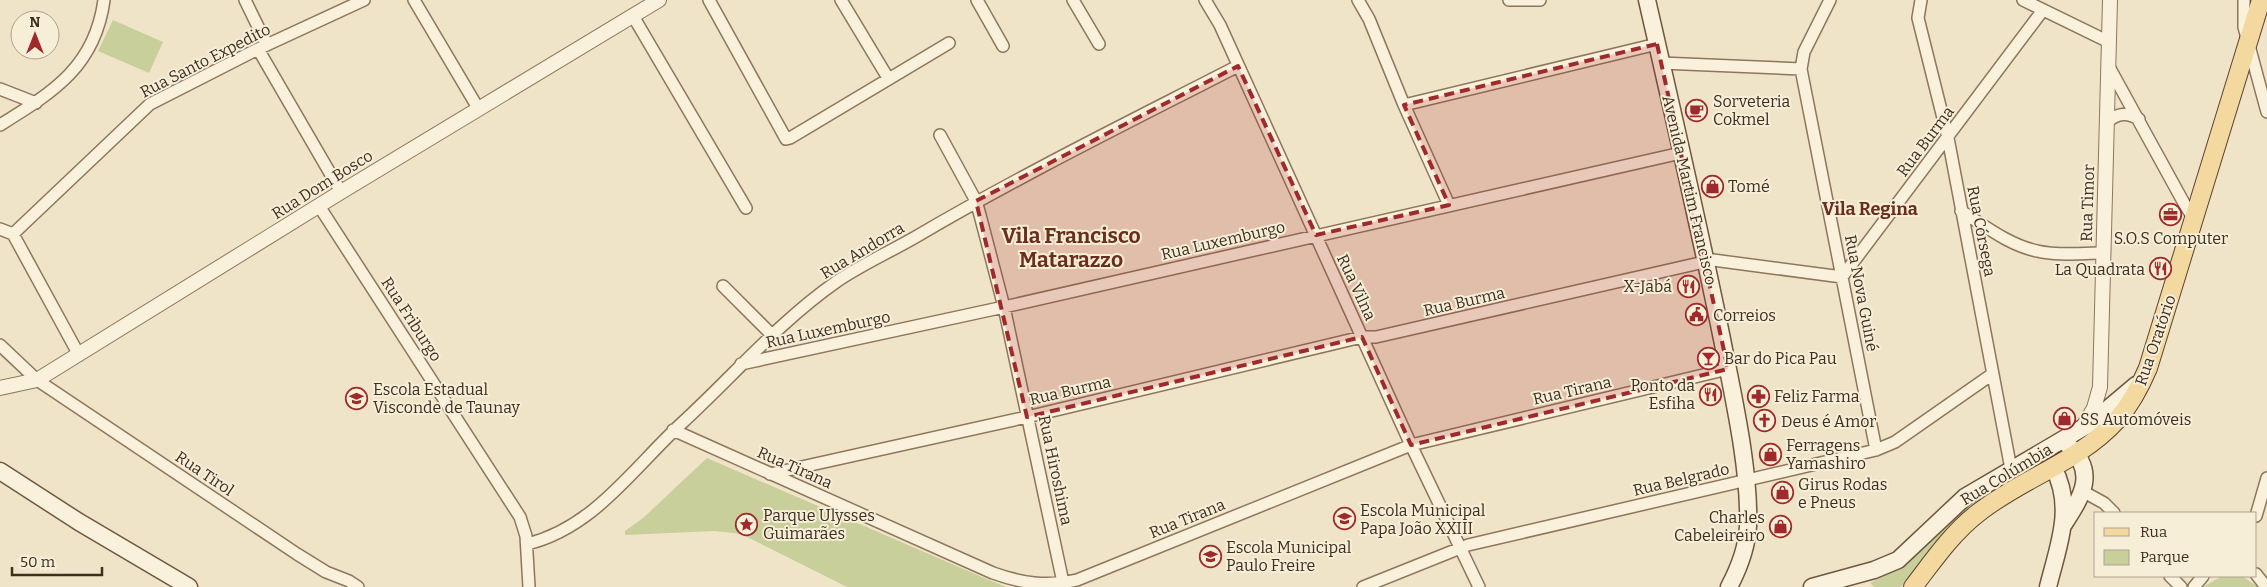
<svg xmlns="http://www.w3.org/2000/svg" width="2267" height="587" viewBox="0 0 2267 587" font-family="Bitter,serif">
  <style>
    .green { fill: #c9cf9b }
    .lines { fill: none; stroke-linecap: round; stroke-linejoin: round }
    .minor-casing { stroke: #8d765c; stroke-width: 14 }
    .tertiary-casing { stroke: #8d765c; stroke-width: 16 }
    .secondary-casing { stroke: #6f573f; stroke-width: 19 }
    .primary-casing { stroke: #5b4430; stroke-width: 20 }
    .minor { stroke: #faf1dc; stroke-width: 11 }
    .tertiary { stroke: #faf1dc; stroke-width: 14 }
    .secondary { stroke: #faf1dc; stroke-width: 16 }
    .primary { stroke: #f3d9a0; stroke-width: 18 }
    .marked { fill: #9e2a2b; fill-opacity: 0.2; stroke: #9e2a2b; stroke-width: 4; stroke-dasharray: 10 6; stroke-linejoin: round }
    .labels { text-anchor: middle; stroke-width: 4; stroke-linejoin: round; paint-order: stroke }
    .street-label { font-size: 16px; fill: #3d2e20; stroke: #f7eed8 }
    .poi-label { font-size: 16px; fill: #3d2e20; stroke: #f7eed8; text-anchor: start }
    .neighbourhood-label { font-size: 18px; font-weight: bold; fill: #6b2e1e; stroke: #f7eed8 }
    .district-label { font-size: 21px; font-weight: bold; fill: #6b2e1e; stroke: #f7eed8 }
  </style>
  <rect width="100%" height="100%" fill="#f0e4c8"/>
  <path class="green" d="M113,20L163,42L149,73L98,51Z
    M707,458L989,580L1006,587H847L741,534L715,531L625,535V531L643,518Z
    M1974,500L1976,503L1957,520L1901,587H1874L1870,583L1907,563L1943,524Z
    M2222,576H2242L2258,587H2203Z"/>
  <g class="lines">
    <defs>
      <path id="minor" d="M245,0L267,45
        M414,0L478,108
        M709,0L786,139L790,138L949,43
        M841,0L888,78
        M977,0L1003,46
        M1073,0L1099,44
        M1205,0L1220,25L1411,445L1479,587
        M1358,0L1369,19L1404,105L1449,205
        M1509,0H1540
        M1830,0L1804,52L1801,69L1876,450
        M1921,0L1918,18L1948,138L2011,469
        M2023,0L2109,42
        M2244,0V27L2267,112
        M633,16L746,208
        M258,49L341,192
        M1661,63L1801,69
        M2108,65L2185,205L2194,219
        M0,89L36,103
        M1404,105L1657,44
        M2107,122C2118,113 2127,112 2139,119
        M0,125C53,92 95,67 104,0
        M940,135L976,201L980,215L1004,307L1064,587
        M319,206L520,517L526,536L529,587
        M1961,211C1985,226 2009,245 2037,251C2058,256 2082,253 2103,253
        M0,229L13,234L79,355
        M13,234L150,104L258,49L364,0
        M723,286L772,335
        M0,345L37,380L297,554L326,572L349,581L358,587
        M741,364L1004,307L1681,153
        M673,430L993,573C1021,583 1047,587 1077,580L1411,445L1728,369
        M770,474L1027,417L1362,337H1376L1713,260L1842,277L2043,10
        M2084,492L2104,503L2114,513
        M2256,516L2267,478
        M527,544C594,528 634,467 682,423C733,376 779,322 836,282C862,264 892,251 919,235C1023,174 1131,121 1238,66
        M2256,574L2266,587
        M2170,576L2181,587
        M1363,587L1468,545L1876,450L1895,442L1991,375
        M2194,587L2203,576"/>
      <path id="tertiary" d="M0,388L37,380L341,192L659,0
        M2084,425L2094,408L2100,387L2110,0"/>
      <path id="secondary" d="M1647,0C1673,113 1699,226 1722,339C1733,396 1750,469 1748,526C1747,547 1739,568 1729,587
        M0,471L79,522L189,587
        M2064,524C2082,496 2098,472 2067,444
        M1812,587L1874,570L1898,560L1965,497L2091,423L2136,385
        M2048,587C2058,546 2075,507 2053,467"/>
      <path id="primary" d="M1913,587C1933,561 1952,533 1978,513C2022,478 2079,462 2117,420C2131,404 2140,387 2148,368L2261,0"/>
    </defs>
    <use href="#minor" class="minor-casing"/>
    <use href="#tertiary" class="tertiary-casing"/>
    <use href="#secondary" class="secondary-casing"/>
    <use href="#primary" class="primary-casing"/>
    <use href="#minor" class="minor"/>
    <use href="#tertiary" class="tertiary"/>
    <use href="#secondary" class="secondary"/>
    <use href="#primary" class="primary"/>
  </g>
  <path class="marked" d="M1657,44L1728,369L1411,445L1362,337L1027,417L976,201L1238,66L1316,235L1449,205L1404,105Z"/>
  <defs>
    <symbol id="cafe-ring" viewBox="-11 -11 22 22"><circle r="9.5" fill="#f7eed8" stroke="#9e2a2b" stroke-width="1.5"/><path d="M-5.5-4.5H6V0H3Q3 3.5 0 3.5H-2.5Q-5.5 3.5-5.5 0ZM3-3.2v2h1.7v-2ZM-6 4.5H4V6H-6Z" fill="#9e2a2b"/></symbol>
    <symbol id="shop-ring" viewBox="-11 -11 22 22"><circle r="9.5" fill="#f7eed8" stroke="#9e2a2b" stroke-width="1.5"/><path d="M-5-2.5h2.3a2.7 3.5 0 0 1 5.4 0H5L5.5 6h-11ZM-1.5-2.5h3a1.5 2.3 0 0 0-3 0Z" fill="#9e2a2b"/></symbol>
    <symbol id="office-ring" viewBox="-11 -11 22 22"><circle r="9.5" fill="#f7eed8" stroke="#9e2a2b" stroke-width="1.5"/><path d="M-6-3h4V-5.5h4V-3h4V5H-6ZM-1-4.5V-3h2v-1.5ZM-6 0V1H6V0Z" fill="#9e2a2b"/></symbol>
    <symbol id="restaurant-ring" viewBox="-11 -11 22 22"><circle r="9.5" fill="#f7eed8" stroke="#9e2a2b" stroke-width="1.5"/><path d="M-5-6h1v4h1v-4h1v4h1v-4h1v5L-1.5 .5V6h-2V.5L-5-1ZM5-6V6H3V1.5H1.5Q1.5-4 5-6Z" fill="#9e2a2b"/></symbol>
    <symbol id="civic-ring" viewBox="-11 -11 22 22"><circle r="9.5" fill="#f7eed8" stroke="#9e2a2b" stroke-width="1.5"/><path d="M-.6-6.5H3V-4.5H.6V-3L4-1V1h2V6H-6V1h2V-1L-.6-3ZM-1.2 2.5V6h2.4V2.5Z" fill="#9e2a2b"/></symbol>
    <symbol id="bar-ring" viewBox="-11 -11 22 22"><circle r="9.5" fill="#f7eed8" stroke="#9e2a2b" stroke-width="1.5"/><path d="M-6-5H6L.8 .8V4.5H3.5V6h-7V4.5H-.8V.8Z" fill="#9e2a2b"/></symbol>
    <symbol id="pharmacy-ring" viewBox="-11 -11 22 22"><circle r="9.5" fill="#f7eed8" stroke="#9e2a2b" stroke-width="1.5"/><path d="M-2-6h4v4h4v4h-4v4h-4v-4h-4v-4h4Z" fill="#9e2a2b"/></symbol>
    <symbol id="school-ring" viewBox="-11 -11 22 22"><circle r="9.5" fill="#f7eed8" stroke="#9e2a2b" stroke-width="1.5"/><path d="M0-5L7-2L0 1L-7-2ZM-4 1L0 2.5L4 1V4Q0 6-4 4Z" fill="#9e2a2b"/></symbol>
    <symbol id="church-ring" viewBox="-11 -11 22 22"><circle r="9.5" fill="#f7eed8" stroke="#9e2a2b" stroke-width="1.5"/><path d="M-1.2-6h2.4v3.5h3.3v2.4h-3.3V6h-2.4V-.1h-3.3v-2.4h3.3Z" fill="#9e2a2b"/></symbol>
    <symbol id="sight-ring" viewBox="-11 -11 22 22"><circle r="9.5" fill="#f7eed8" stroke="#9e2a2b" stroke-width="1.5"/><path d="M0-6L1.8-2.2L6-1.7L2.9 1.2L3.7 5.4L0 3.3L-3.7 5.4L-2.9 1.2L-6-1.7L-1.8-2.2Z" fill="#9e2a2b"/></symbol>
  </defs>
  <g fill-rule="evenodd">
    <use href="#cafe-ring" x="1684" y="98" width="25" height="25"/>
    <use href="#shop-ring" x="1700" y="174" width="25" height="25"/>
    <use href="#office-ring" x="2158" y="202" width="25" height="25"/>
    <use href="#restaurant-ring" x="2148" y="256" width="25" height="25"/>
    <use href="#restaurant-ring" x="1676" y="274" width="25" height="25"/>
    <use href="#civic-ring" x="1684" y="302" width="25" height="25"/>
    <use href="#bar-ring" x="1696" y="346" width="25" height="25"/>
    <use href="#restaurant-ring" x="1698" y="382" width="25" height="25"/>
    <use href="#pharmacy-ring" x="1746" y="384" width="25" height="25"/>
    <use href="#school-ring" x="344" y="386" width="25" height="25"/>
    <use href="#shop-ring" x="2052" y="406" width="25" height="25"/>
    <use href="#church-ring" x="1752" y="408" width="25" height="25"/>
    <use href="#shop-ring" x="1758" y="442" width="25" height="25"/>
    <use href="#shop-ring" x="1770" y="480" width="25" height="25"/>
    <use href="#school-ring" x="1332" y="506" width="25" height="25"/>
    <use href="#sight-ring" x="734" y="512" width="25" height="25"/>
    <use href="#shop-ring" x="1768" y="514" width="25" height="25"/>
    <use href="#school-ring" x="1198" y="544" width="25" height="25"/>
  </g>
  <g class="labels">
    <g class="street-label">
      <text transform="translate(205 60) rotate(-27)" y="6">Rua Santo Expedito</text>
      <text transform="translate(1925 141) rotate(-53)" y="6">Rua Burma</text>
      <text transform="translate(322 184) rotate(-32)" y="6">Rua Dom Bosco</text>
      <text transform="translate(1690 190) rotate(77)" y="6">Avenida Martim Francisco</text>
      <text transform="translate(2087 203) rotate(-88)" y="6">Rua Timor</text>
      <text transform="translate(1982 231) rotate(79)" y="6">Rua Córsega</text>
      <text transform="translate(1223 240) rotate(-13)" y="6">Rua Luxemburgo</text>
      <text transform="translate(862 250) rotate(-31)" y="6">Rua Andorra</text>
      <text transform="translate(1357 287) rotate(65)" y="6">Rua Vilna</text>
      <text transform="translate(1862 293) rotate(79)" y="6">Rua Nova Guiné</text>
      <text transform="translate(1464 301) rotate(-13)" y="6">Rua Burma</text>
      <text transform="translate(412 319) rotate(57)" y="6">Rua Friburgo</text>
      <text transform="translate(828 329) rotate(-12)" y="6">Rua Luxemburgo</text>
      <text transform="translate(2155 340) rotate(-71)" y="6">Rua Oratório</text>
      <text transform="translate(1070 390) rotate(-13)" y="6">Rua Burma</text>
      <text transform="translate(1572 390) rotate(-13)" y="6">Rua Tirana</text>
      <text transform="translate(795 467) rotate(24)" y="6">Rua Tirana</text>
      <text transform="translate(1056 470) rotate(78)" y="6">Rua Hiroshima</text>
      <text transform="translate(205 473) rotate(34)" y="6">Rua Tirol</text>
      <text transform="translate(2006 474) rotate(-31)" y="6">Rua Colúmbia</text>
      <text transform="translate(1681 479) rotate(-13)" y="6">Rua Belgrado</text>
      <text transform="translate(1187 518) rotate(-22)" y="6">Rua Tirana</text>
    </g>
    <g class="poi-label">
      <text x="1713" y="107">Sorveteria<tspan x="1713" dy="18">Cokmel</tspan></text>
      <text x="1728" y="192">Tomé</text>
      <text x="2171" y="244" text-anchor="middle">S.O.S Computer</text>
      <text x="2145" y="275" text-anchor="end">La Quadrata</text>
      <text x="1672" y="292" text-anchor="end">X-Jabá</text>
      <text x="1713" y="321">Correios</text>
      <text x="1724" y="364">Bar do Pica Pau</text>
      <text x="1695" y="391" text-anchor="end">Ponto da<tspan x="1695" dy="18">Esfiha</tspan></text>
      <text x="373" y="395">Escola Estadual<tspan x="373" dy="18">Visconde de Taunay</tspan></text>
      <text x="1774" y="402">Feliz Farma</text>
      <text x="2080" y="425">SS Automóveis</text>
      <text x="1781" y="427">Deus é Amor</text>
      <text x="1786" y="451">Ferragens<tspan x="1786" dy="18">Yamashiro</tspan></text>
      <text x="1798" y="490">Girus Rodas<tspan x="1798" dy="18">e Pneus</tspan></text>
      <text x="1360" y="516">Escola Municipal<tspan x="1360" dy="18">Papa João XXIII</tspan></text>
      <text x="763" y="521">Parque Ulysses<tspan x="763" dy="18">Guimarães</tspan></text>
      <text x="1765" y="523" text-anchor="end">Charles<tspan x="1765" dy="18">Cabeleireiro</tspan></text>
      <text x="1226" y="553">Escola Municipal<tspan x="1226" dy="18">Paulo Freire</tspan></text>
    </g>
    <g class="neighbourhood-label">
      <text x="1870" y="215">Vila Regina</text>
    </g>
    <g class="district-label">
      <text x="1071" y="243">Vila Francisco<tspan x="1071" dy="24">Matarazzo</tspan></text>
    </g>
  </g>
  <rect x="2094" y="512" width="162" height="65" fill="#f7eed8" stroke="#ada18e"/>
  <rect x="2104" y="528" width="25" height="8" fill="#f3d9a0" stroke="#ada18e"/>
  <text x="2140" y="537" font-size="15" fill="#3d2e20">Rua</text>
  <rect x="2104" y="550" width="25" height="15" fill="#c9cf9b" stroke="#ada18e"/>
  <text x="2140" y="562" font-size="15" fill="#3d2e20">Parque</text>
  <g transform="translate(35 35)"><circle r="24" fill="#f7eed8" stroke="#ada18e"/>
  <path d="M0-4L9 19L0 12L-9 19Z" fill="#9e2a2b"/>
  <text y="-8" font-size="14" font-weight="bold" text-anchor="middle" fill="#3d2e20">N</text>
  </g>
  <path d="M12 567v8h90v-8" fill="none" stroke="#3d2e20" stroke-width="2.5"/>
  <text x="20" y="567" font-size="15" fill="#3d2e20" stroke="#f7eed8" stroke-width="4" paint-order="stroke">50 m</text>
</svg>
